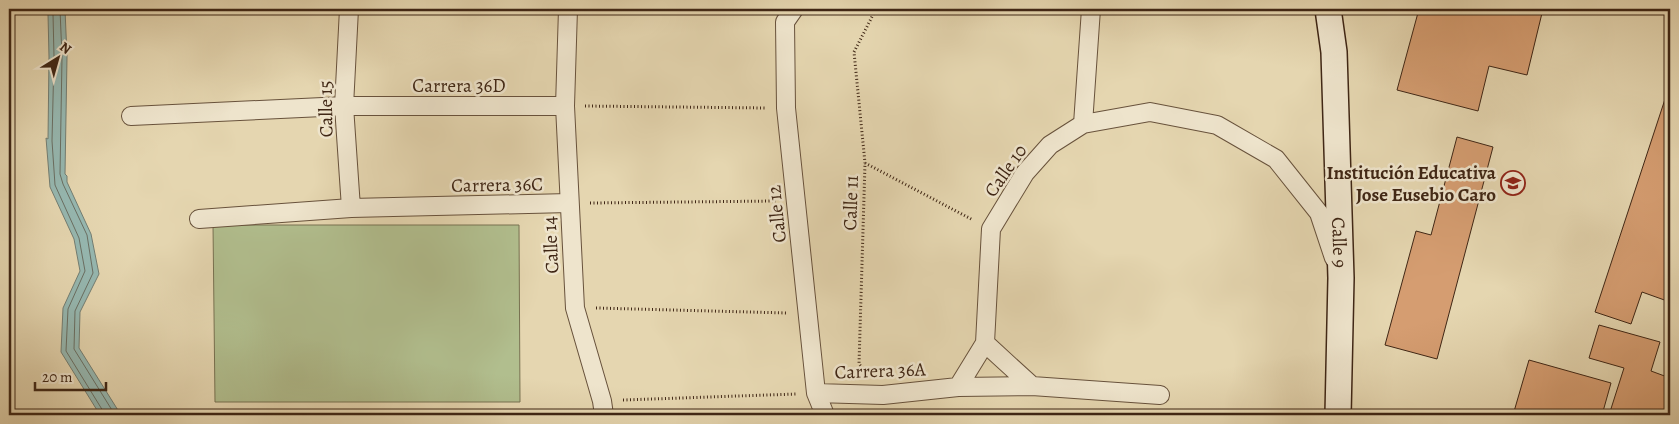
<svg xmlns="http://www.w3.org/2000/svg" width="1679" height="424" viewBox="0 0 1679 424" font-family="Alegreya,serif">
  <style>
    .green { fill: #b1be8e; stroke: #787252 }
    .water { fill: #96b8b1; stroke: #737e73 }
    .lines { fill: none; stroke-linecap: round; stroke-linejoin: round }
    .shore { stroke: #6a6f63; stroke-width: 1 }
    .building { fill: #d59d71; stroke: #3f2615 }
    .street-casing { stroke: #68523c; stroke-width: 20 }
    .secondary-casing { stroke: #3f2615; stroke-width: 28 }
    .path { stroke: #3f2615; stroke-width: 3; stroke-dasharray: 1 2.5; stroke-linecap: butt }
    .street { stroke: #eee4cc; stroke-width: 18 }
    .secondary { stroke: #eee4cc; stroke-width: 25 }
    .labels { text-anchor: middle; stroke-width: 5; stroke-linejoin: round; paint-order: stroke }
    .street-label { font-size: 19px; fill: #3f2615; stroke: #eee4cc }
    .poi-label { font-size: 19px; font-weight: bold; fill: #3f2615; stroke: #eee4cc; text-anchor: end }
  </style>
  <rect width="100%" height="100%" fill="#e5d6b0"/>
  <filter id="stains"><feTurbulence type="fractalNoise" baseFrequency=".004" numOctaves="4"/><feColorMatrix values="0 0 0 0 .2 0 0 0 0 .09 0 0 0 0 .02 0 0 0 .5 -.17"/></filter>
  <radialGradient id="worn" r=".72"><stop offset=".6" stop-color="#630" stop-opacity="0"/><stop offset="1" stop-color="#630" stop-opacity=".3"/></radialGradient>
  <path class="green" d="M213,225H519L520,402H215Z"/>
  <path class="water" d="M44,9H65L67,57L65,174L67,176V182L91,234L99,274L80,312L79,348L121,415H100L61,352L63,308L80,271L74,239L50,187L46,138L48,139L49,57L48,14Z"/>
  <g class="lines">
    <path class="shore" d="M50,9L53,14L54,57L52,141L55,185L79,238L85,271L68,309L66,351L103,411L104,415
      M60,9L62,57L60,174L63,184L87,235L93,273L75,311L74,349L115,415"/>
  </g>
  <path class="building" d="M1419,9H1543L1527,75L1489,66L1478,111L1397,90Z
    M1670,84V302L1642,292L1631,324L1595,312Z
    M1457,137L1493,147L1437,359L1385,345L1416,231L1431,235Z
    M1599,325L1660,342L1651,371L1670,378V415H1609L1624,368L1589,358Z
    M1529,360L1611,383L1602,415H1513Z"/>
  <g class="lines">
    <defs>
      <path id="street" d="M349,9L344,106L351,208
        M568,9L565,106L575,308L602,401L604,415
        M794,9L785,22L786,108L816,393L825,415
        M131,116L344,106H565
        M1083,124L1150,112L1217,125L1276,159L1319,213L1334,258
        M199,219L351,208L569,203
        M985,343L1032,386
        M958,387L985,343L991,229L1025,173L1050,145L1083,124L1091,9
        M816,393L883,395L958,387L1032,386L1160,395"/>
      <g id="secondary">
        <path id="s1" d="M1328,9L1334,52L1341,278L1338,415"/>
      </g>
    </defs>
    <use href="#street" class="street-casing"/>
    <use href="#secondary" class="secondary-casing"/>
    <path class="path" d="M585,106L766,108
      M865,163L973,220
      M590,203L776,201
      M596,308L787,313
      M867,374L859,364L865,163L854,52L876,9
      M623,400L796,394"/>
    <use href="#street" class="street"/>
    <use href="#secondary" class="secondary"/>
  </g>
  <defs>
    <symbol id="university-ring" viewBox="-11 -11 22 22"><circle r="9.5" fill="#eee4cc" stroke="#8f2418" stroke-width="1.5"/><path d="M0-5L7-2L0 1L-7-2ZM-4 1L0 2.5L4 1V4Q0 6-4 4Z" fill="#8f2418"/></symbol>
  </defs>
  <g fill-rule="evenodd">
    <use href="#university-ring" x="1499" y="169" width="28" height="28"/>
  </g>
  <g class="labels">
    <g class="street-label">
      <text x="459" y="92">Carrera 36D</text>
      <text transform="translate(325 109) rotate(-91)" y="7">Calle 15</text>
      <text transform="translate(1005 170) rotate(-55)" y="7">Calle 10</text>
      <text transform="translate(497 184) rotate(-1)" y="7">Carrera 36C</text>
      <text transform="translate(850 203) rotate(-88)" y="7">Calle 11</text>
      <text transform="translate(776 214) rotate(-96)" y="7">Calle 12</text>
      <text dy="7" stroke="none"><textPath href="#s1" startOffset="234">Calle 9</textPath></text>
      <text transform="translate(550 245) rotate(-93)" y="7">Calle 14</text>
      <text transform="translate(880 370) rotate(-2)" y="7">Carrera 36A</text>
    </g>
    <g class="poi-label">
      <text x="1496" y="179">Institución Educativa<tspan x="1496" dy="22">Jose Eusebio Caro</tspan></text>
    </g>
  </g>
  <rect width="1679" height="424" fill="none" stroke="#e5d6b0" stroke-width="30"/>
  <rect x="10" y="10" width="1659" height="404" fill="none" stroke="#3f2615" stroke-width="2.5"/>
  <rect x="15" y="15" width="1649" height="394" fill="none" stroke="#3f2615"/>
  <g transform="translate(58 58) rotate(37)" stroke="#eee4cc" stroke-width="4" paint-order="stroke">
  <path d="M0-4L9 19L0 12L-9 19Z" fill="#3f2615"/>
  <text y="-8" font-size="14" font-weight="bold" text-anchor="middle" fill="#3f2615">N</text>
  </g>
  <path d="M35 382v8h71v-8" fill="none" stroke="#3f2615" stroke-width="2.5"/>
  <text x="42" y="382" font-size="15" fill="#3f2615" stroke="#eee4cc" stroke-width="4" paint-order="stroke">20 m</text>
  <rect width="100%" height="100%" filter="url(#stains)"/>
  <rect width="100%" height="100%" fill="url(#worn)"/>
</svg>
